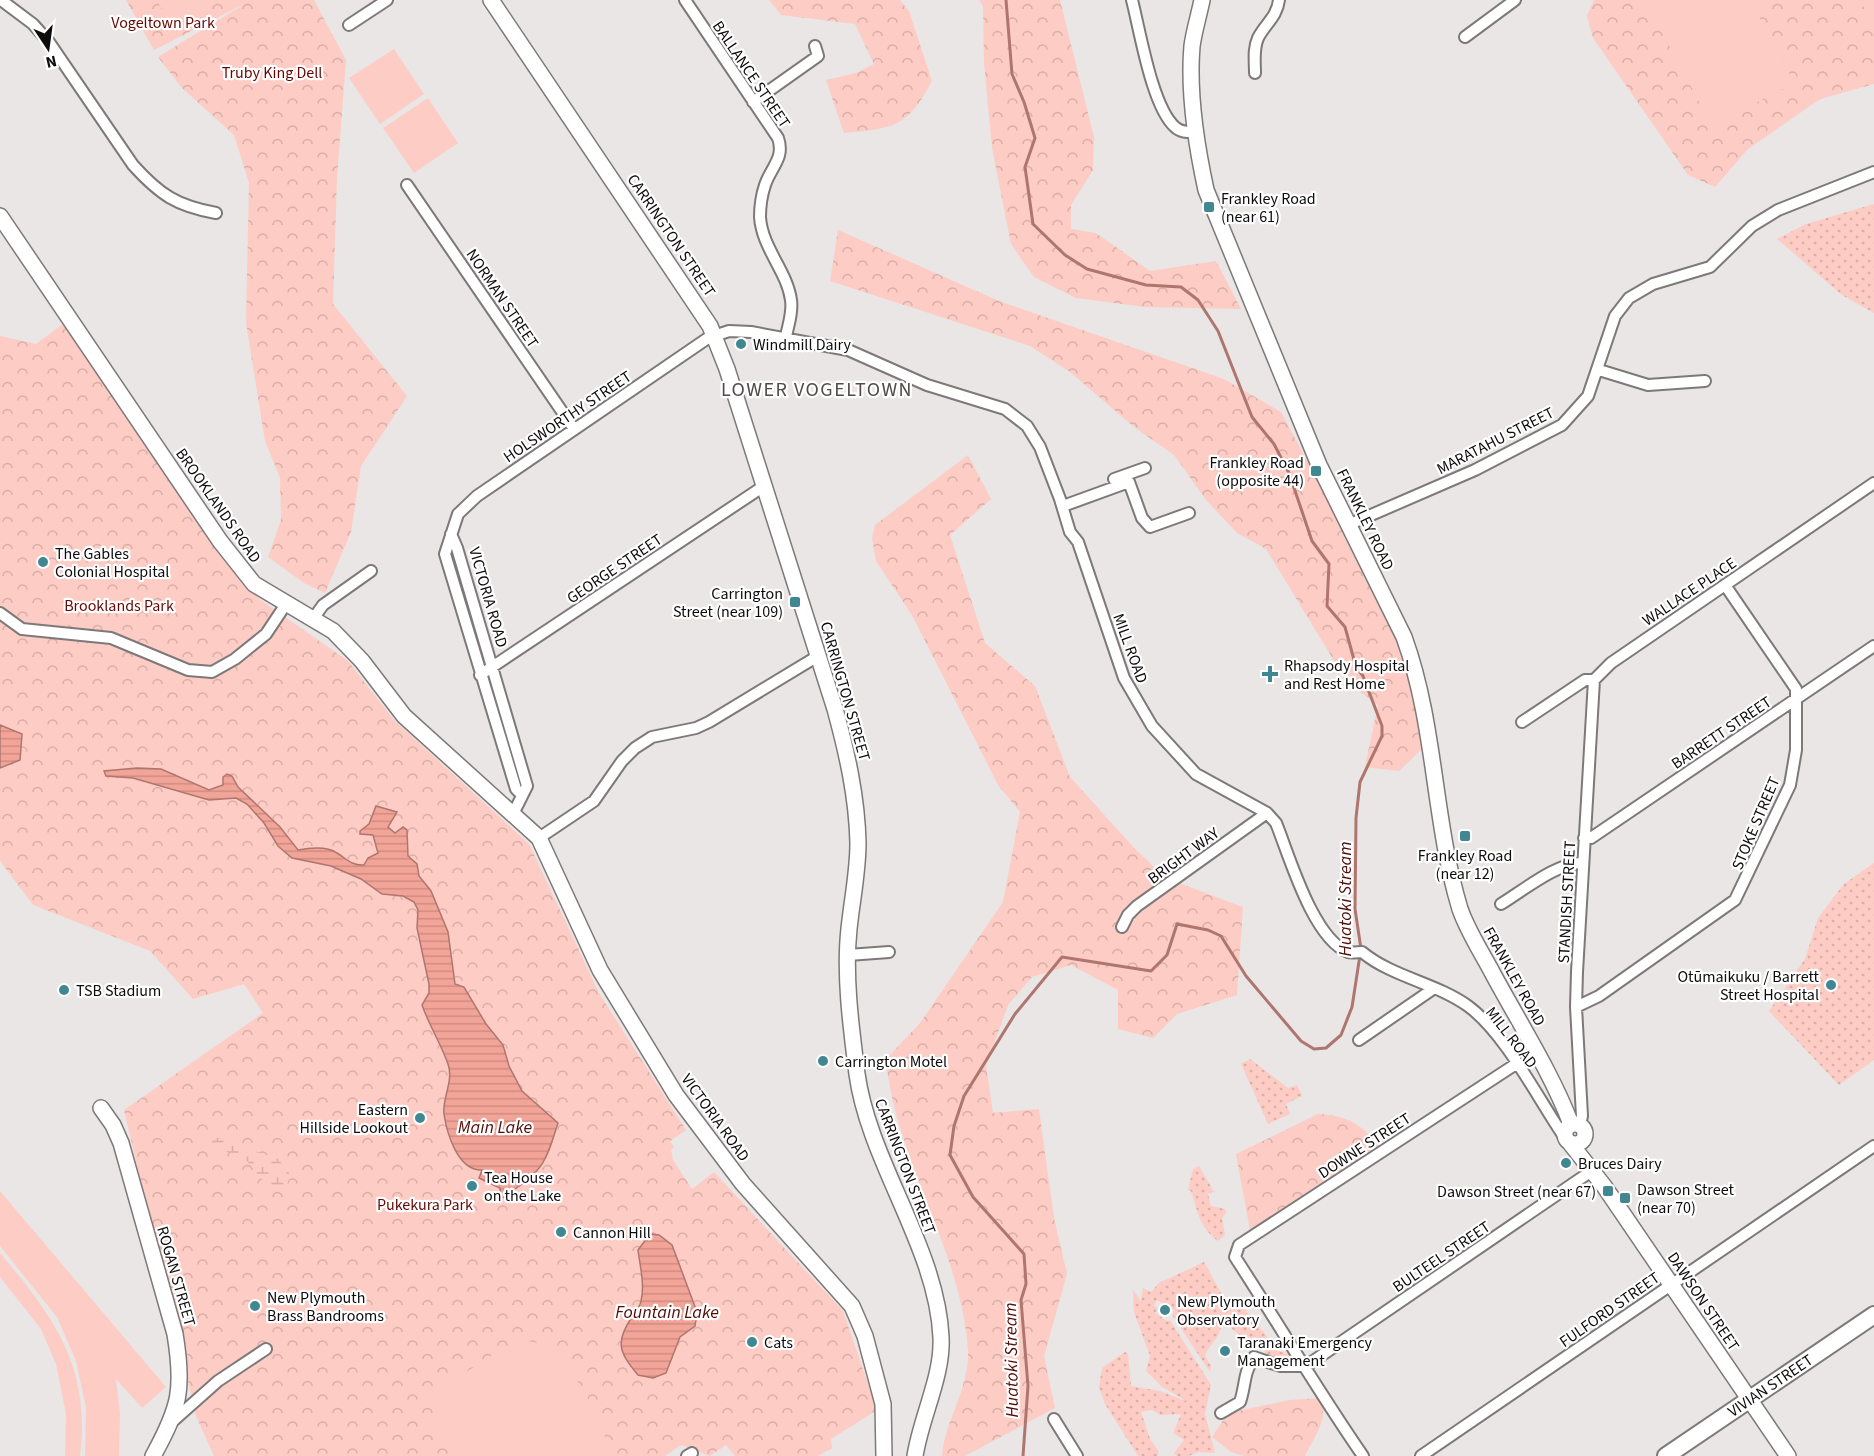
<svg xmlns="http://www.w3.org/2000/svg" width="1874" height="1456" viewBox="0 0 1874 1456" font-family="'Source Sans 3',sans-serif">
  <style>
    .grass { fill: url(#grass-dots) }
    .forest { fill: url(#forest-crowns) }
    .wetland { fill: url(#wetland-marsh) }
    .garden { fill: #fdccc4 }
    .water { fill: url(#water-rules); stroke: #ae766e; stroke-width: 1.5 }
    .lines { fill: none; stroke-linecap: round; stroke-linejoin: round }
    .stream { stroke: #ae766e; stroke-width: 3 }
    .street-casing { stroke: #7d7979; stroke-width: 14 }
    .secondary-casing { stroke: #7d7979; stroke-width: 18 }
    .primary-casing { stroke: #7d7979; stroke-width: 20 }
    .street { stroke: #fff; stroke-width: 10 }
    .secondary { stroke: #fff; stroke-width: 15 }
    .primary { stroke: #fff; stroke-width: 16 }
    .poi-dot { fill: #418792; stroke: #fff; stroke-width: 2 }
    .labels { text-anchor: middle; stroke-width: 4.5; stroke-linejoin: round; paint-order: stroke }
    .park-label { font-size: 16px; fill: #660905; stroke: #fff }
    .street-label { font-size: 16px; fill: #0d0b0b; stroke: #fff }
    .poi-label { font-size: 16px; fill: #0d0b0b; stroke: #fff; text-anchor: start }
    .water-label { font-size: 18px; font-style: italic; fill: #510d08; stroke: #fff }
    .quarter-label { font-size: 20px; letter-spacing: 1.5px; fill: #4f4c4b; stroke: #fff }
  </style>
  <defs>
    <pattern id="grass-dots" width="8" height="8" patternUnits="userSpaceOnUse" patternTransform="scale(1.5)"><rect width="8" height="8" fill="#fdccc4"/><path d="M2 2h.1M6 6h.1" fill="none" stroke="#d8aea7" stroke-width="1.8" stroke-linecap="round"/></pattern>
    <pattern id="forest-crowns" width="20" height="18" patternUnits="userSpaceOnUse" patternTransform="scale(1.5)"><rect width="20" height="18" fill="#fdccc4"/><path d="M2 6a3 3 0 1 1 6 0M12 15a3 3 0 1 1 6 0" fill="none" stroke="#d8aea7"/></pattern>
    <pattern id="wetland-marsh" width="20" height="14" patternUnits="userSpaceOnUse" patternTransform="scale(1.5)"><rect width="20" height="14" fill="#fdccc4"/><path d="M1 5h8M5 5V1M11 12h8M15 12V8" fill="none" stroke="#d8aea7"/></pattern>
    <pattern id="water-rules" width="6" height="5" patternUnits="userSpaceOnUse" patternTransform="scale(1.5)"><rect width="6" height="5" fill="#f3a498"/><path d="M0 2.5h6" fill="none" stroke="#cf8c82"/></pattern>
  </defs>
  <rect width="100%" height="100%" fill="#e9e6e5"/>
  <path class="grass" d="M1874,204V313L1842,295L1777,239L1806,224Z
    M1874,863V1060L1839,1085L1769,1011L1805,959L1818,918L1844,884Z
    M1250,1059L1288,1088L1297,1085L1302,1096L1286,1104L1290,1114L1268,1124L1241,1064Z
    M1199,1166L1214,1192L1208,1194L1211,1206L1225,1209L1226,1213L1222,1218L1225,1235L1218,1241C1200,1228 1197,1210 1191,1191L1188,1190L1193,1169Z
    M1204,1262L1225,1300L1239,1302L1274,1345L1275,1350L1293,1355L1295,1361L1290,1364L1267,1356L1260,1343H1249L1230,1327H1221C1219,1338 1209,1345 1205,1356L1211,1366L1210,1372L1172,1315L1174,1310L1157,1300L1154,1306L1158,1308L1155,1313L1167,1321L1170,1320L1211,1385L1205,1414L1215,1453L1198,1452L1189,1456H1177L1174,1453L1184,1440L1173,1433L1181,1414L1161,1415L1152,1410L1141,1412L1150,1439L1159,1452L1157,1456H1138L1105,1404L1099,1387L1102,1368L1125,1352L1128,1354L1131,1386L1160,1391L1188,1402L1161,1386L1146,1371L1150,1356L1134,1312L1133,1290L1141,1301L1143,1288L1151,1292L1159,1283Z"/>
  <path class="forest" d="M126,0H314L346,60L337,178L333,304L407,396L361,466L351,532L325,593L304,583L268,557L281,520L280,478L265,441L246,323L249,183L234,135L182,88L158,57L246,3L154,50Z
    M769,0H900L909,11L932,81C907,128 894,128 844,133L826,80L856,73L874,64L855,24L781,15Z
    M979,0H1060L1094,137L1093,170L1071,205V229L1096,233L1150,271L1216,261L1241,309L1145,307L1076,298L1034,277L1011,244L992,148L984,62L983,6Z
    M1594,0H1874V84L1820,99L1748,149L1715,187L1688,175L1593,38L1587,16Z
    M838,230L999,301L1224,379L1281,412L1413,659L1425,746L1399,771L1365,767L1378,705L1347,682L1266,549L1237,533L1207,501L1174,455L1134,427L1070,372L1030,346L830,281Z
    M71,318L258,598L348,661L394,720L529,844L599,993L686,1130L670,1141L674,1147L671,1150L673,1160L692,1189L714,1172L843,1311L877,1410L831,1439L832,1448L818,1456H735L726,1445L710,1456L681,1445L665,1456H214L196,1416L124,1110L263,1013L244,984L193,999L150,951L33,905L0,861V336L36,344Z
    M968,455L991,499L950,535L985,643L1035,686L1070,777L1136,850L1166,878L1243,907L1237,995L1177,1014L1153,1038L1118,1029V990L1071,965L1032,977L1008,1005L986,1066L993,1113L1039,1109L1054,1218L1067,1274L1044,1356L1055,1408L965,1456H942C945,1420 970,1388 968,1350C961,1248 895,1160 886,1059L920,1023L1003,902L1020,812L998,785L912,615L876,561L872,538L875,525Z
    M1318,1114C1346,1115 1361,1124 1379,1145L1250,1230L1236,1154Z
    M1320,1398C1330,1418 1314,1437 1305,1456H1244L1231,1452L1212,1437L1228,1413L1290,1400Z"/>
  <path class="wetland" d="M209,1135L278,1159L289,1173C290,1184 284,1192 272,1191L247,1161L216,1147Z"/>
  <path class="garden" d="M156,0H222L176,30Z
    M1645,0H1750L1794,83L1712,126Z
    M1859,0H1874V22Z
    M394,49L424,94L380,124L349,78Z
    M428,98L458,143L414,173L383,128Z
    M69,609L68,628H59L58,610Z
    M0,1191L166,1387L142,1408L116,1379L120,1413L119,1456H85L86,1408L76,1361L57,1317L0,1246Z
    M0,1253C54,1317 91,1367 80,1456H65L66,1414L56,1364L41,1329L0,1277Z
    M522,1341C532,1341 544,1343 552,1350C574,1368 609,1428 608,1456H451L432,1422L435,1401L440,1389L500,1350Z"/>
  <path class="water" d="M0,725L22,734L20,760L0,768Z
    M137,768L161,769L209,790L223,785V777L227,774L232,776L238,787L280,827L298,850C309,848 327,846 337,853C347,859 352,866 364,865L368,858L378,853L373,835L360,834V831L369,824L376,806L397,812L388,827L395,833L403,827L407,830L408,856L417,864L419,876L431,891L448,932L455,984L464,987L486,1024L503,1045L509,1066L522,1091L558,1123C546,1160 545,1169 512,1191L510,1196L501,1198L500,1188L479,1178L482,1170C458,1171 447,1134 444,1114C442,1098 454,1081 448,1064C441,1044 429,1025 422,1005L429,993V984L417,928L418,910L414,902L403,896L382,894L361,879L331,866L292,858L278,846L264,823L247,804L236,798L209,800L133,778L106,776L104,771Z
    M650,1234L659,1235L672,1245L697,1312L695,1326L680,1337L666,1373L653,1378L638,1375C620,1353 614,1343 632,1317C635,1313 640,1307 641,1301C645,1285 640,1266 638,1250Z"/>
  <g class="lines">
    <path class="stream" d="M1006,0L1012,74L1024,102L1035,138L1025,167L1033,224L1065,255L1087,269L1146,285L1181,287L1198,300L1218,331L1252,417L1274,444L1289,473L1312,541L1329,564L1327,606L1345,627L1356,667L1363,676L1382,726V736L1360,782L1356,818L1355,909L1361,949
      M1023,1456L1028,1386L1021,1300L1026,1284L1024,1254L973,1197L950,1155L954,1126L964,1096L1015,1014L1062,957L1151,971L1167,955L1177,924L1208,930L1221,936L1246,976L1301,1041L1314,1049L1326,1048L1341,1035L1352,1007L1360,955"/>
    <defs>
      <path id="street" d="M1,0L33,24L49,42L133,165C160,195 177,206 216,213
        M685,0L778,138C785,158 771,167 765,185C762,194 760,208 760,217C762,248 787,271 791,300C793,313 788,325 786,337
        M1132,0C1140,31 1152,107 1175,127C1181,133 1189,132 1197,132
        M349,25L387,0
        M1465,37L1515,0
        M1255,73C1255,61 1253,49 1258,38C1265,24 1277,17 1279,0
        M753,102L818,56L815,46
        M407,185L574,429
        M1599,370L1648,385L1705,381
        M1114,479L1145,468
        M1063,506L1129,482L1142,518L1150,527L1189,513
        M1348,525L1475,470L1562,425L1588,396L1615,316L1629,298L1653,284L1710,267L1752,226L1778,210L1874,172
        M451,534L457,548L527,786L513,814
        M0,613L22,629L111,638L188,670L212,672L235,659L266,634L286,604
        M313,619L323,605L371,571
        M480,675L764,486
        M1522,722L1585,680H1594L1611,663L1874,483
        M522,795L516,789L445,554L458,514L477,496L708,338L729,331L751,332L848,350L927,385L1005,409L1027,426L1040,447L1060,499L1070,532L1078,542L1124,678L1152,726L1196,774L1267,813L1276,823C1289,855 1313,939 1348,952C1351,953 1358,952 1362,952C1392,977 1436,983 1468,1006C1506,1034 1538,1099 1565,1138
        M539,838L594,801L622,761L635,748L652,737L696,728L709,722L818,656
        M1584,838H1591L1874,646
        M1501,904C1521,892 1559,861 1583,863
        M1122,927L1128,915L1137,906L1267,813
        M848,955L889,952
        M1576,1007L1599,996L1735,900L1790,785L1796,750V689L1725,585
        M1359,1040L1433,989
        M1580,1125L1582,1116L1576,1007L1577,972L1594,680
        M1221,1413L1240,1402C1246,1384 1243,1374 1254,1357L1280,1366H1306L1593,1170
        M1054,1419L1077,1456
        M173,1421L218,1381L266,1349
        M687,1456L692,1453
        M1363,1456C1318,1391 1278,1323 1235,1257L1239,1245L1516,1064
        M1421,1456L1874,1146"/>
      <path id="secondary" d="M491,0L710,326L727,369L835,709C847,753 857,797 858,843C858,872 852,900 849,929C844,975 851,1027 857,1074C869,1162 937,1248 941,1337C943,1376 921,1417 915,1456
        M1202,0C1199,15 1194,31 1192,46C1188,92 1196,144 1206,190L1319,465L1404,637C1436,725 1433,820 1460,909C1468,932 1482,953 1493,974C1520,1024 1551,1072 1571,1124
        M0,216L220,541L254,584L333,631L362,661L404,716L539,838L600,970L676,1095L743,1184L852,1306L865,1336L883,1404L884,1456
        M101,1108L113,1125L121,1143L175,1334C184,1389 180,1407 153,1456
        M1565 1134a10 10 0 1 1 20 0a10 10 0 1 1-20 0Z
        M1570,1143L1604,1186L1788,1456"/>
      <path id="primary" d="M1666,1456L1874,1315"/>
    </defs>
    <use href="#street" class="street-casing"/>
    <use href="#secondary" class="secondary-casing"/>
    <use href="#primary" class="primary-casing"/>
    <use href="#street" class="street"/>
    <use href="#secondary" class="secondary"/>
    <use href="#primary" class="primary"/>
  </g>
  <g class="poi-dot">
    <rect x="1203" y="201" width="12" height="12" rx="3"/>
    <circle cx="741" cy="344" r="6"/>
    <rect x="1310" y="465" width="12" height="12" rx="3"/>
    <circle cx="43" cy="562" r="6"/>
    <rect x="789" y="596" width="12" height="12" rx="3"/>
    <path d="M1267 665h6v6h6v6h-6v6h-6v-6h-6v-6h6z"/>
    <rect x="1459" y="830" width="12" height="12" rx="3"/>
    <circle cx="1831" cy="985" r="6"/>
    <circle cx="64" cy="990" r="6"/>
    <circle cx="823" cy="1061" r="6"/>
    <circle cx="420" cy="1118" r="6"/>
    <circle cx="1566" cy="1163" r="6"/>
    <circle cx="472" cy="1186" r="6"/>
    <rect x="1602" y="1185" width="12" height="12" rx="3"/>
    <rect x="1619" y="1192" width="12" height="12" rx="3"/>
    <circle cx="561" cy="1232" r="6"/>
    <circle cx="255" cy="1306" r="6"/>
    <circle cx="1165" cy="1310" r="6"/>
    <circle cx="752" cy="1342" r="6"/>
    <circle cx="1225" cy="1351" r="6"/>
  </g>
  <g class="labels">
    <g class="park-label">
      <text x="163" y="28">Vogeltown Park</text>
      <text x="272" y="78">Truby King Dell</text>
      <text x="119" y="611">Brooklands Park</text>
      <text x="425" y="1210">Pukekura Park</text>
    </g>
    <g class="street-label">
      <text transform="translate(752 74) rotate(56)" y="6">BALLANCE STREET</text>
      <text transform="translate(672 235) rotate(56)" y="6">CARRINGTON STREET</text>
      <text transform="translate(503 298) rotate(56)" y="6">NORMAN STREET</text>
      <text transform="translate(567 416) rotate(-34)" y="6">HOLSWORTHY STREET</text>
      <text transform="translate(1495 440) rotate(-27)" y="6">MARATAHU STREET</text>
      <text transform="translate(219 505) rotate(55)" y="6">BROOKLANDS ROAD</text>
      <text transform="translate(1366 519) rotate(64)" y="6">FRANKLEY ROAD</text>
      <text transform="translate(614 568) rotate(-34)" y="6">GEORGE STREET</text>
      <text transform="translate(1689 591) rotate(-34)" y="6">WALLACE PLACE</text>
      <text transform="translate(489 597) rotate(74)" y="6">VICTORIA ROAD</text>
      <text transform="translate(1131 648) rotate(70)" y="6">MILL ROAD</text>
      <text transform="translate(846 691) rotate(74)" y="6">CARRINGTON STREET</text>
      <text transform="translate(1721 732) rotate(-34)" y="6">BARRETT STREET</text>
      <text transform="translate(1755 823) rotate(-67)" y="6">STOKE STREET</text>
      <text transform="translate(1183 855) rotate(-36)" y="6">BRIGHT WAY</text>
      <text transform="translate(1566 902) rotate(-87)" y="6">STANDISH STREET</text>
      <text transform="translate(1515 976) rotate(61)" y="6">FRANKLEY ROAD</text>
      <text transform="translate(1512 1037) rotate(52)" y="6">MILL ROAD</text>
      <text transform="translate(716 1117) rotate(54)" y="6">VICTORIA ROAD</text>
      <text transform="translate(1364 1145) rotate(-33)" y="6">DOWNE STREET</text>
      <text transform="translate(906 1166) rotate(69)" y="6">CARRINGTON STREET</text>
      <text transform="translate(1441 1256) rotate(-34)" y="6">BULTEEL STREET</text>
      <text transform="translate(177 1276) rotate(74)" y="6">ROGAN STREET</text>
      <text transform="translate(1704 1301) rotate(56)" y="6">DAWSON STREET</text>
      <text transform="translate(1609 1309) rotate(-35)" y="6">FULFORD STREET</text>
      <text transform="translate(1770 1385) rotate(-34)" y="6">VIVIAN STREET</text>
    </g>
    <g class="poi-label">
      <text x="1221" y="204">Frankley Road<tspan x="1221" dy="18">(near 61)</tspan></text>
      <text x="753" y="350">Windmill Dairy</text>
      <text x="1304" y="468" text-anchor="end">Frankley Road<tspan x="1304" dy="18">(opposite 44)</tspan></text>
      <text x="55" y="559">The Gables<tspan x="55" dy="18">Colonial Hospital</tspan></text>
      <text x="783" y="599" text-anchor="end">Carrington<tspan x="783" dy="18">Street (near 109)</tspan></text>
      <text x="1284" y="671">Rhapsody Hospital<tspan x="1284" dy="18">and Rest Home</tspan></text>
      <text x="1465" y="861" text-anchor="middle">Frankley Road<tspan x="1465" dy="18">(near 12)</tspan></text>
      <text x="1819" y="982" text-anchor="end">Otūmaikuku / Barrett<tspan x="1819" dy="18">Street Hospital</tspan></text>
      <text x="76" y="996">TSB Stadium</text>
      <text x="835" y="1067">Carrington Motel</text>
      <text x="408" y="1115" text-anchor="end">Eastern<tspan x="408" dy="18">Hillside Lookout</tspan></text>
      <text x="1578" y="1169">Bruces Dairy</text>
      <text x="484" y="1183">Tea House<tspan x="484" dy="18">on the Lake</tspan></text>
      <text x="1637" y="1195">Dawson Street<tspan x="1637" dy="18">(near 70)</tspan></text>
      <text x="1596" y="1197" text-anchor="end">Dawson Street (near 67)</text>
      <text x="573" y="1238">Cannon Hill</text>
      <text x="267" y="1303">New Plymouth<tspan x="267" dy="18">Brass Bandrooms</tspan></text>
      <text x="1177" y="1307">New Plymouth<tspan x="1177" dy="18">Observatory</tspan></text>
      <text x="764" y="1348">Cats</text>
      <text x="1237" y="1348">Taranaki Emergency<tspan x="1237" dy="18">Management</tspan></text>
    </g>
    <g class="water-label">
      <text transform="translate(1345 899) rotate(-90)" y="6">Huatoki Stream</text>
      <text x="495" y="1133">Main Lake</text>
      <text x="667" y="1318">Fountain Lake</text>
      <text transform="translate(1011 1360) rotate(-91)" y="6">Huatoki Stream</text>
    </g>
    <g class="quarter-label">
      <text x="817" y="396">LOWER VOGELTOWN</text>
    </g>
  </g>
  <g transform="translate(48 48) rotate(167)" stroke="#ffffff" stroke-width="4.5" paint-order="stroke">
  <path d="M0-4.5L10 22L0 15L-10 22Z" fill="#0d0b0b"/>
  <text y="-9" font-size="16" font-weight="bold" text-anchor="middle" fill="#0d0b0b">N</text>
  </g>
</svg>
